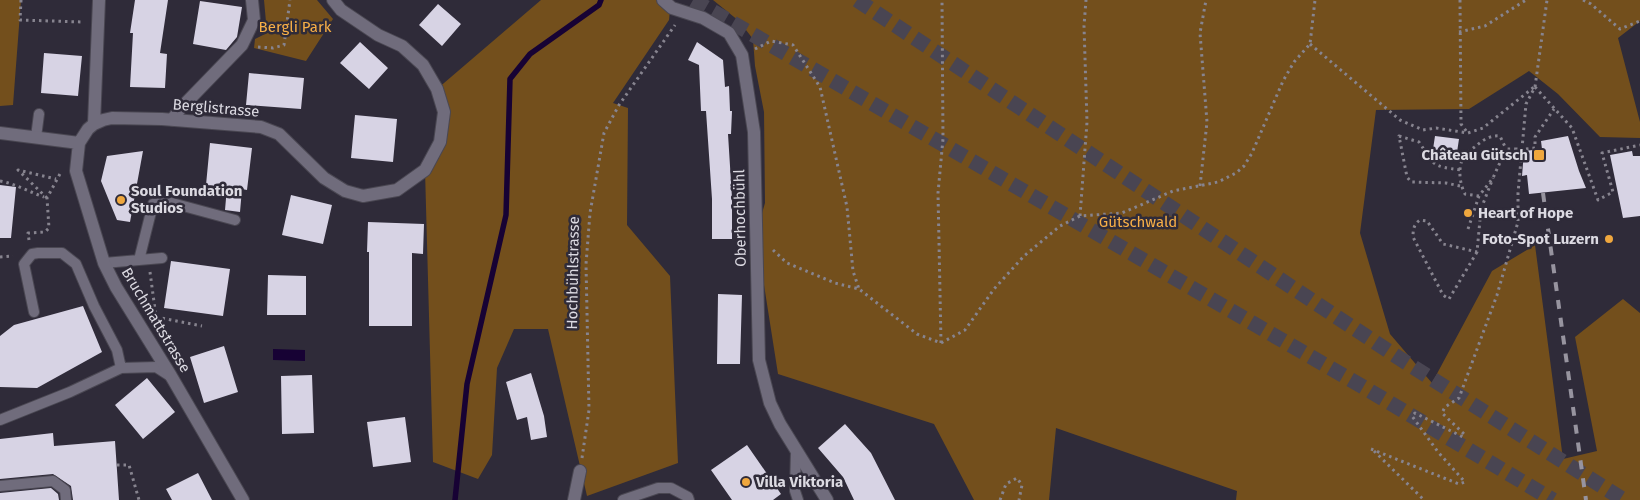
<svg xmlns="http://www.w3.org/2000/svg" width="1640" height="500" viewBox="0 0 1640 500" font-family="'Fira Sans',sans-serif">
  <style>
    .green { fill: #734f1c }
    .water { fill: #170234 }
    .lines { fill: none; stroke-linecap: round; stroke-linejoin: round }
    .stream { stroke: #170234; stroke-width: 5.5 }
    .building { fill: #d7d3e4 }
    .motorway-tunnel { stroke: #494552; stroke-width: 15; stroke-dasharray: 15 8; stroke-linecap: butt }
    .service-casing { stroke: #4a4752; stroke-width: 12 }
    .minor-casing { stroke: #4a4752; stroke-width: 14 }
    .path { stroke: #87848f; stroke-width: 3; stroke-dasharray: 2.5 4; stroke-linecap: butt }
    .service { stroke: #706c7c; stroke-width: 10 }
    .minor { stroke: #706c7c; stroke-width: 12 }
    .rail { stroke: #97949f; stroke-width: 4; stroke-dasharray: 9 9; stroke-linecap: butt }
    .path-bridge { stroke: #87848f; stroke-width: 3; stroke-dasharray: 2.5 4; stroke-linecap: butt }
    .poi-dot { fill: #efa73e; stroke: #2f2b39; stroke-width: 2 }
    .labels { text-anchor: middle; stroke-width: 5; stroke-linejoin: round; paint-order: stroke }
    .park-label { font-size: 15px; fill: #f8af47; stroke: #2f2b39 }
    .street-label { font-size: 15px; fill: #dcdae2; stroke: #2f2b39 }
    .poi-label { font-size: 15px; font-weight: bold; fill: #dcdae2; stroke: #2f2b39; text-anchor: start }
  </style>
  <rect width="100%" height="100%" fill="#2f2b39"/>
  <path class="green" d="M0,0H21L13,105L0,106Z
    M264,0H317L333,19L306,61L254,48L255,39L267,33Z
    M541,0H671L669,20L613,103L628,108L627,225L670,276L678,463L587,496L548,329H514L497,368L492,455L478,479L433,462L425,170L440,142L437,89Z
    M713,0H1640V21L1618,38L1640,122V138L1600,137L1558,94L1529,71L1469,109L1376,110L1360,233L1390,334L1432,383L1492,271L1535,245L1563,459L1597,451L1575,337L1623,299L1640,313V500H1236L1237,491L1056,428L1049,500H974L934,424L778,374L756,234L765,203L764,112L755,66L753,39L739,21Z"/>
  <path class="water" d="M273,349L305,350V361L273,360Z"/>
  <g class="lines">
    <path class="stream" d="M455,500L467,384L506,215L510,79L530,54L599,5L601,0"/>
  </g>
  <path class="building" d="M135,0H168L160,53L167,54L165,88L130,87L133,33H130Z
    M200,1L242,7L237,37L226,50L193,44Z
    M438,4L461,24L442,46L419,25Z
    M360,42L388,68L369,89L340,63Z
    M697,42L723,60L725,87L729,86L730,111H732L731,134H728L732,198V239H712V199L706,111H701L699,65L688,60Z
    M44,53L82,56L78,96L41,93Z
    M249,73L304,78L301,109L246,105Z
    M355,115L397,119L393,162L351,158Z
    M1435,136L1459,139L1456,159L1432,156Z
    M1568,136L1579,171L1586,188L1529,194L1527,175L1522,176L1524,151L1542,149L1541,141Z
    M210,143L252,148L247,190L242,189L240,212L225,210L227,187L206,185Z
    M143,151L130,222L117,220L101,181L107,156Z
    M1632,151L1633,156H1640V216L1623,218L1610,155Z
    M0,185L16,187L11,238H0Z
    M291,195L332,205L323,244L282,235Z
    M368,222L424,224L423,254L412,253V326H369V252H367Z
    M171,261L230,269L223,316L164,308Z
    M268,275L306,276V315H267Z
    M718,294L742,295L740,364H717Z
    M83,306L102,352L37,388L0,387V336L14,325Z
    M224,346L238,392L204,403L190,357Z
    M531,373L544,416L547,437L531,440L527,417L517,420L506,382Z
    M312,375L314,433L282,434L281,376Z
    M147,378L175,412L143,439L115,405Z
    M405,417L411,462L373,467L367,422Z
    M845,424L871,453L895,500H854L843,477L818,448Z
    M53,433L54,446L115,441L119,500H73L71,486L53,474L0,479V439Z
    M747,445L781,494L773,500H732L711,470Z
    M198,473L212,500H172L166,489Z
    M51,488L58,494L59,500H0V493Z"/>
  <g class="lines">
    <path class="motorway-tunnel" d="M693,0L1370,391L1553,500
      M857,0L1399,358L1624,500"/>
    <defs>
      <path id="service" d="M36,137L39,114
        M139,260L153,204L172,203L235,220
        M104,263L162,258
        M34,312L24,264L32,254L38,253H62L76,264L94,306L117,350L121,368
        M0,420L70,392L121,368L156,367L170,376
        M796,449L795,491L798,500
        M0,486L53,481L65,490L66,500
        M623,500L658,488H671L688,497L689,500"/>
      <path id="minor" d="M663,0L672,8L703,18L729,33L742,55L754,132L759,360L770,403L780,424L827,500
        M172,120L180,109L242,45L254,20L252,0
        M94,124L99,0
        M0,133L79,143
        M243,500L171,376L116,287L104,263L76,171L79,143L88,129L94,124L103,120L112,118L162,119L261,127L279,134L324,178L345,191L363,196L397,190L425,170L440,142L444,112L437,89L423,65L402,46L378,35L341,10L333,0
        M574,500L580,471"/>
    </defs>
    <use href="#service" class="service-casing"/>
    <use href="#minor" class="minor-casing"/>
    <path class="path" d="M21,0L20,20L82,22
      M1460,0L1461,124L1467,132
      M1583,0L1591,4L1620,29L1640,21
      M1459,32L1485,26L1526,0
      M1310,44L1400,120L1423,130L1436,128L1468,133L1483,128L1534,87
      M258,47L273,48L284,45L290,0
      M755,49L771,41L793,45L820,87L847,207L853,271L859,289
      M1535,87L1572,128L1598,200L1613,192L1602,153L1640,145
      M1526,149L1535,148V137L1554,109
      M0,181C16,184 29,192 44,197
      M1200,186L1207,122L1200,33L1206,0
      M1460,186L1446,183L1411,182L1407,177L1399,136L1419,142C1435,166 1431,166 1461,170
      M1479,196L1465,194C1460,185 1457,167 1464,157C1466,153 1472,149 1476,146C1483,140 1490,135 1500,136L1506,149
      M47,198L18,170L56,179
      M1080,216L1087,122L1084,26L1086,0
      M1468,229L1479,196L1493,178L1506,149H1515
      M29,240L28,233L45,232L49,228L47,198L61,172
      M773,250L787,263L835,283L859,289L917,334L941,343L965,330L994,289L1024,256L1060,226L1080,216L1122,213L1173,191L1218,182L1236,173L1244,166L1252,153L1283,81L1294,62L1310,44L1315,0
      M1477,252L1449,299L1443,295L1413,237C1413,229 1414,224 1420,220L1427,221L1443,244L1477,252L1481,209L1493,178
      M0,257L13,256
      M150,272L156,317L202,326
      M941,343L938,193L943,139L942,0
      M1371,449L1459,484L1465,482L1438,452L1412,416L1415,413L1463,437L1464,434L1442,413L1445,407L1459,398L1497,295L1518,222V193L1526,104L1535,87L1547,0
      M1374,451L1424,500
      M582,458L589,410L586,264L590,213L604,133L619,105L675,25
      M117,465H129L139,500
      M1000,500L1006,484L1017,478L1022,485L1019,500"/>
    <use href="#service" class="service"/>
    <use href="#minor" class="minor"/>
    <path class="rail" d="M1543,193L1586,500"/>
    <path class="path-bridge" d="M1515,149H1526"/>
  </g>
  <g class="poi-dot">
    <rect x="1533" y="149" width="12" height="12" rx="2.5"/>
    <circle cx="121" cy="200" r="5"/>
    <circle cx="1468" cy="213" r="5"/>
    <circle cx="1609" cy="239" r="5"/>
    <circle cx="746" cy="482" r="5"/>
  </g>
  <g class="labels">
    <g class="park-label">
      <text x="295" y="32">Bergli Park</text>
      <text x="1138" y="227">Gütschwald</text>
    </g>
    <g class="street-label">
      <text transform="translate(216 108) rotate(5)" y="5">Berglistrasse</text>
      <text transform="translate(740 218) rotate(-91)" y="5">Oberhochbühl</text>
      <text transform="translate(573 273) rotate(-89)" y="5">Hochbühlstrasse</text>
      <text transform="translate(156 320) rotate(59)" y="5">Bruchmattstrasse</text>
    </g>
    <g class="poi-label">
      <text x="1528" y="160" text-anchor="end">Château Gütsch</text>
      <text x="131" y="196">Soul Foundation<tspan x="131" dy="17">Studios</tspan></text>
      <text x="1478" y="218">Heart of Hope</text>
      <text x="1599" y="244" text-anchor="end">Foto-Spot Luzern</text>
      <text x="756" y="487">Villa Viktoria</text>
    </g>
  </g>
</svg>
